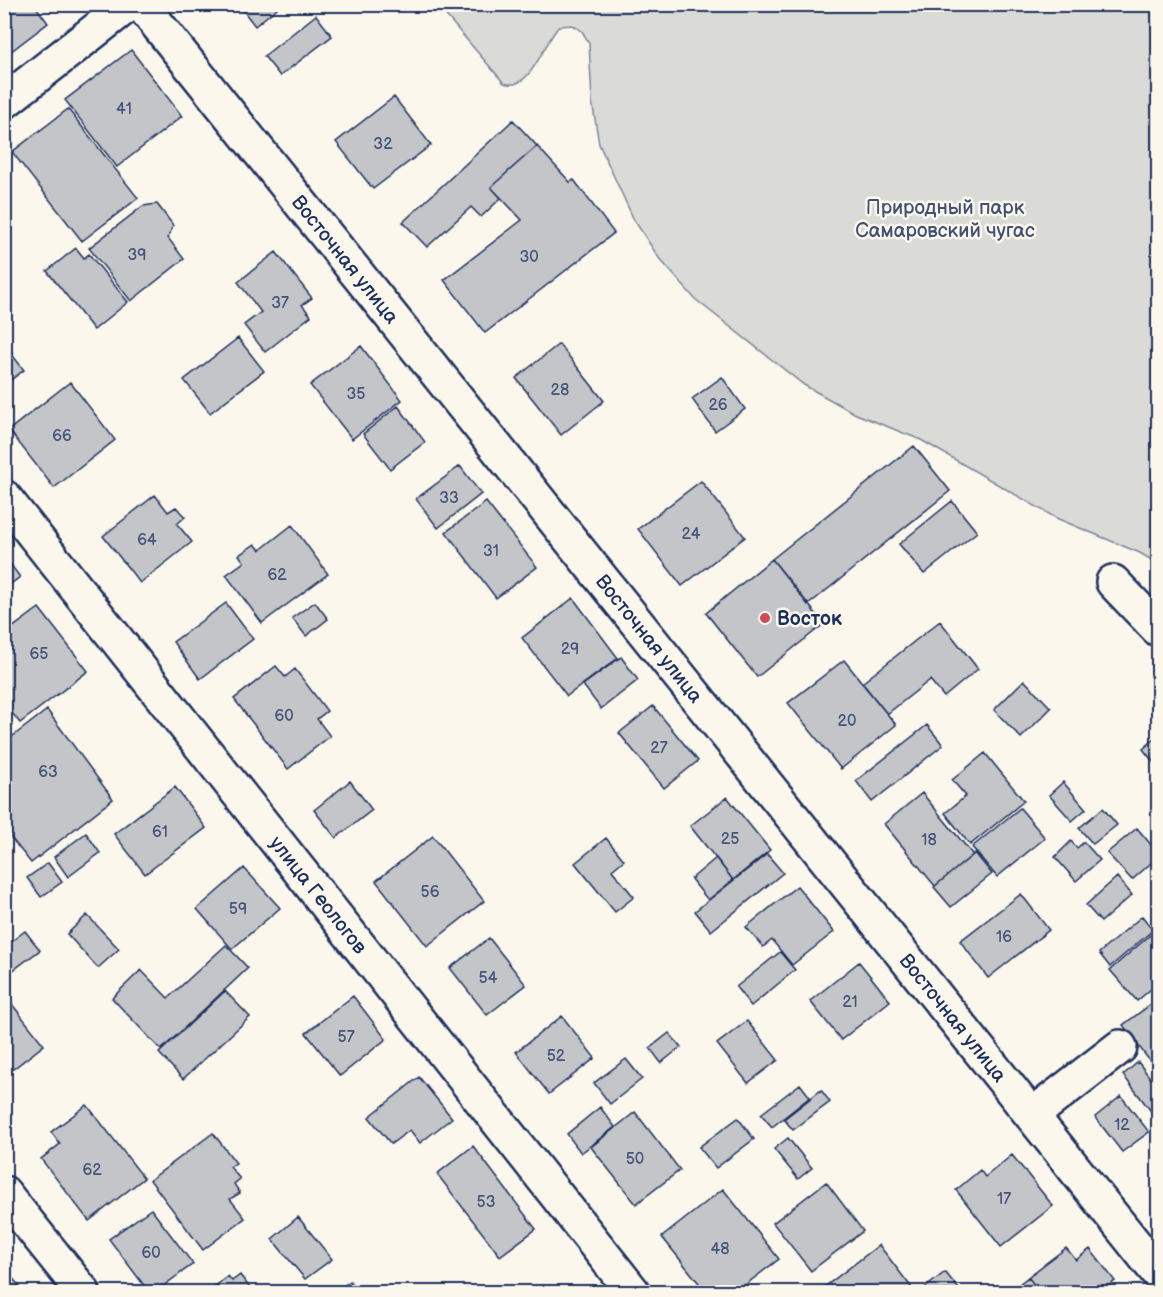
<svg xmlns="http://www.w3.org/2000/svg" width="1163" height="1297" viewBox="0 0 1163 1297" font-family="'Balsamiq Sans',sans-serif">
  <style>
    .green { fill: #dadad7; stroke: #7a849a; stroke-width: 1.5 }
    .building { fill: #c3c5c9; stroke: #1b2f5e; stroke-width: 1.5 }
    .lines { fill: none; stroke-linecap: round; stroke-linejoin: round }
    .minor-casing { stroke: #1b2f5e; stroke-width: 38 }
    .minor { stroke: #fbf7ec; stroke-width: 33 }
    .poi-dot { fill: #d1495b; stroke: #fbf7ec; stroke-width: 2 }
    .labels { text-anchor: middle; stroke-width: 5; stroke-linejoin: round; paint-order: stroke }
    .number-label { font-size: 16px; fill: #455479 }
    .park-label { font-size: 20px; fill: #415176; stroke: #fbf7ec }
    .street-label { font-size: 20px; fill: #1b2f5e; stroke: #fbf7ec }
    .poi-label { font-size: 20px; font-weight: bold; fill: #1b2f5e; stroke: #fbf7ec; text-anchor: start }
  </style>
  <rect width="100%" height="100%" fill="#fbf7ec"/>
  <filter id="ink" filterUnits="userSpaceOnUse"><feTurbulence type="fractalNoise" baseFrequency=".0167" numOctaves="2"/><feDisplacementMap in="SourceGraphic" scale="12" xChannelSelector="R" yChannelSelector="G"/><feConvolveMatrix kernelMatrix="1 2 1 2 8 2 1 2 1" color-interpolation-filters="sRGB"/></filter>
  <g filter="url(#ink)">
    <path class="green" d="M437,5H1158V564L1140,553L1056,518L921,440L856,414L804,385L695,299L659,258L634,220L599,144L592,101L589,43L582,31L572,25L559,26C543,44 530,93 504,83Z"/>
    <path class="building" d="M4,4H34L48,23L10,52L4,45Z
      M238,4H282L255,26Z
      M316,15L332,36L280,76L264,56Z
      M131,50L182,116L117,167L65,100Z
      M394,97L431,145L373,189L336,142Z
      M68,109L138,198L82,241L12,152Z
      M513,120L537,146L491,187L501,198L481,217L471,207L427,247L403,222Z
      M537,146L570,182L574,180L614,233L485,333L444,280L522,220L491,187Z
      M157,204L173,225L168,238L184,259L131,301L89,248L143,206Z
      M76,248L84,258L89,254L128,302L94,330L47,271Z
      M276,252L312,298L302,305L311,316L265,352L244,325L261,312L238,282Z
      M238,338L264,371L210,413L184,380Z
      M4,344L24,370L4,385Z
      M559,344L604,401L561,435L516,378Z
      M361,346L402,400L352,439L310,385Z
      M722,377L745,409L715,431L692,399Z
      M70,382L115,440L54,488L9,430Z
      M398,406L425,442L390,469L363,434Z
      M914,446L950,491L808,605L772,559Z
      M460,466L481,494L438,528L416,499Z
      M701,481L745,537L682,586L638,529Z
      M155,495L168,512L176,507L185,517L177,524L192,542L140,583L103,536Z
      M952,501L977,532L924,574L899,544Z
      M486,502L537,567L496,598L446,532Z
      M292,525L328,574L262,623L226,575L244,562L239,555L255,544L260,550Z
      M4,556L20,577L4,589Z
      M772,559L824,624L757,677L706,613Z
      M573,598L618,658L567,696L522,638Z
      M315,602L328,619L306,636L292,618Z
      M226,603L253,639L200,679L173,642Z
      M39,608L88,671L20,723L4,703V634Z
      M940,621L978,669L944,697L930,680L887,714L862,683Z
      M621,657L638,680L601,709L583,685Z
      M844,660L896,725L841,769L788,703Z
      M276,666L285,677L295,669L327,711L317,719L330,736L288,769L234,699Z
      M1024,680L1051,708L1021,738L994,710Z
      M653,706L698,761L664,788L619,733Z
      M47,710L113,799L31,863L4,829V743Z
      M927,725L943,745L872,802L856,781Z
      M1158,736V768L1143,749Z
      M985,753L1024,801L970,845L945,813L966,796L952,780Z
      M350,781L372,810L336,838L314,810Z
      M1063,782L1086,809L1072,821L1049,795Z
      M175,787L206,828L145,874L114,834Z
      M922,793L973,855L935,886L884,824Z
      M727,797L770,850L733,880L690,826Z
      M1020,808L1045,838L997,877L972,847Z
      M1103,808L1117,825L1093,844L1079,828Z
      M1137,828L1158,853V857L1132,880L1107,853Z
      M86,833L100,853L68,877L54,857Z
      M433,836L484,901L427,946L376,881Z
      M606,838L624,860L612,870L634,897L615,912L575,863Z
      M1071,841L1077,848L1084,842L1100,860L1076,881L1055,857Z
      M975,853L992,874L951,907L934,887Z
      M767,854L783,873L711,931L695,911Z
      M716,858L733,880L708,900L691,879Z
      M48,863L62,882L41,897L27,878Z
      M244,868L280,908L232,949L197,909Z
      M1117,877L1132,895L1101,922L1086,905Z
      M797,886L834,932L792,965L772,940L763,947L746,927Z
      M1021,894L1049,930L988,978L960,941Z
      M87,915L119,949L98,968L67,934Z
      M1142,916L1153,930L1110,967L1099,953Z
      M1157,929L1158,983L1137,1001L1110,970Z
      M25,931L40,950L4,977V947Z
      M489,938L526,985L487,1015L450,968Z
      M226,945L248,968L161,1050L112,998L141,970L168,998Z
      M780,952L795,970L751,1006L736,987Z
      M859,962L890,1001L841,1040L810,1001Z
      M225,991L250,1017L183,1079L159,1053Z
      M4,994L44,1045L4,1076Z
      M353,996L386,1039L340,1076L306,1033Z
      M1158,999V1072L1123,1025Z
      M562,1016L595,1058L549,1094L516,1052Z
      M747,1021L778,1060L748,1083L717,1044Z
      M669,1033L681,1047L661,1063L650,1048Z
      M626,1059L642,1079L610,1104L594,1083Z
      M1138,1062L1158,1088V1111L1154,1115L1123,1075Z
      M419,1077L452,1118L420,1143L410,1130L391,1144L369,1117Z
      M800,1084L810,1097L772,1127L761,1114Z
      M821,1090L830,1102L793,1130L784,1119Z
      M1121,1096L1149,1132L1122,1152L1095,1117Z
      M87,1105L144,1178L89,1221L41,1159L60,1144L51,1132Z
      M600,1107L615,1127L581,1153L567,1134Z
      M635,1112L680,1170L636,1204L591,1147Z
      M738,1118L754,1139L716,1168L699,1147Z
      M213,1133L236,1163L230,1167L240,1179L234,1184L240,1193L230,1199L245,1218L203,1250L150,1180Z
      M788,1138L812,1168L798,1179L774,1149Z
      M473,1146L536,1229L500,1256L437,1174Z
      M1012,1155L1053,1206L1001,1247L956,1190L980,1170L985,1177Z
      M826,1182L863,1231L811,1271L773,1223Z
      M723,1189L779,1259L736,1292H706L662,1237Z
      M151,1209L193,1264L155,1292H149L109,1239Z
      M298,1217L332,1259L305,1279L272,1239Z
      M879,1245L915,1292H818Z
      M1066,1248L1076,1260L1090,1249L1115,1281L1100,1292H1040L1028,1277Z
      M4,1268L20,1287L14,1292H4Z
      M945,1272L959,1289L955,1292H920Z
      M240,1275L253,1292H208L228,1276L232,1281Z
      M1028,1277L1040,1292H1009Z
      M350,1281L359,1292H336Z"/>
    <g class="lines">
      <defs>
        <g id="minor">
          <path id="s1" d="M141,4L1158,1273"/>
          <path d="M4,102L129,4"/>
          <path id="s2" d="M4,497L633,1292"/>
          <path d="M1113,582L1158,629"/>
          <path d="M1032,1115L1120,1047"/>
          <path d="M4,1193L83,1292"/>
        </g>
      </defs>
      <use href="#minor" class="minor-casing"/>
      <use href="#minor" class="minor"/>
    </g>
  </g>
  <circle class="poi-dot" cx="765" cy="618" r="6"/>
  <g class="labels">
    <g class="number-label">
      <text x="124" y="114">41</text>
      <text x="383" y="149">32</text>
      <text x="137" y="260">39</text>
      <text x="529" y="262">30</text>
      <text x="280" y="308">37</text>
      <text x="560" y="395">28</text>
      <text x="356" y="399">35</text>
      <text x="718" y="410">26</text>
      <text x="62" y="441">66</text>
      <text x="449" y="503">33</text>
      <text x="691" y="539">24</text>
      <text x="147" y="545">64</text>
      <text x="491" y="556">31</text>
      <text x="277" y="580">62</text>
      <text x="570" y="654">29</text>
      <text x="39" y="659">65</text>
      <text x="284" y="721">60</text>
      <text x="847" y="726">20</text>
      <text x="659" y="753">27</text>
      <text x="48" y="777">63</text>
      <text x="160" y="837">61</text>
      <text x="730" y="844">25</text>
      <text x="929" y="845">18</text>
      <text x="430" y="897">56</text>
      <text x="238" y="914">59</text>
      <text x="1004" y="942">16</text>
      <text x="488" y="983">54</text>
      <text x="850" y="1007">21</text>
      <text x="346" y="1042">57</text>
      <text x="556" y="1061">52</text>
      <text x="1122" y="1130">12</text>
      <text x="635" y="1164">50</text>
      <text x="92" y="1175">62</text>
      <text x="1004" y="1204">17</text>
      <text x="486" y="1207">53</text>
      <text x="720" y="1254">48</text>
      <text x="151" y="1258">60</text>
    </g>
    <g class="park-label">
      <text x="945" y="214">Природный парк<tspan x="945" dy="23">Самаровский чугас</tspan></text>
    </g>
    <g class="street-label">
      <text dy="7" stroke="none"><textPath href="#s1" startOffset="327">Восточная улица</textPath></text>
      <text dy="7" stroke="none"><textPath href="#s1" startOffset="813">Восточная улица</textPath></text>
      <text dy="7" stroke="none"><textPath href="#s2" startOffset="507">улица Геологов</textPath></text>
      <text dy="7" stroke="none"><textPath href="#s1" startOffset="1299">Восточная улица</textPath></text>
    </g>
    <g class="poi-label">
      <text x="777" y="625">Восток</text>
    </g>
  </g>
  <rect width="1163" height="1297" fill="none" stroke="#fbf7ec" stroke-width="24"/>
  <rect x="12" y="12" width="1139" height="1273" fill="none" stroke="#1b2f5e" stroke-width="2" filter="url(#ink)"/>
</svg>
